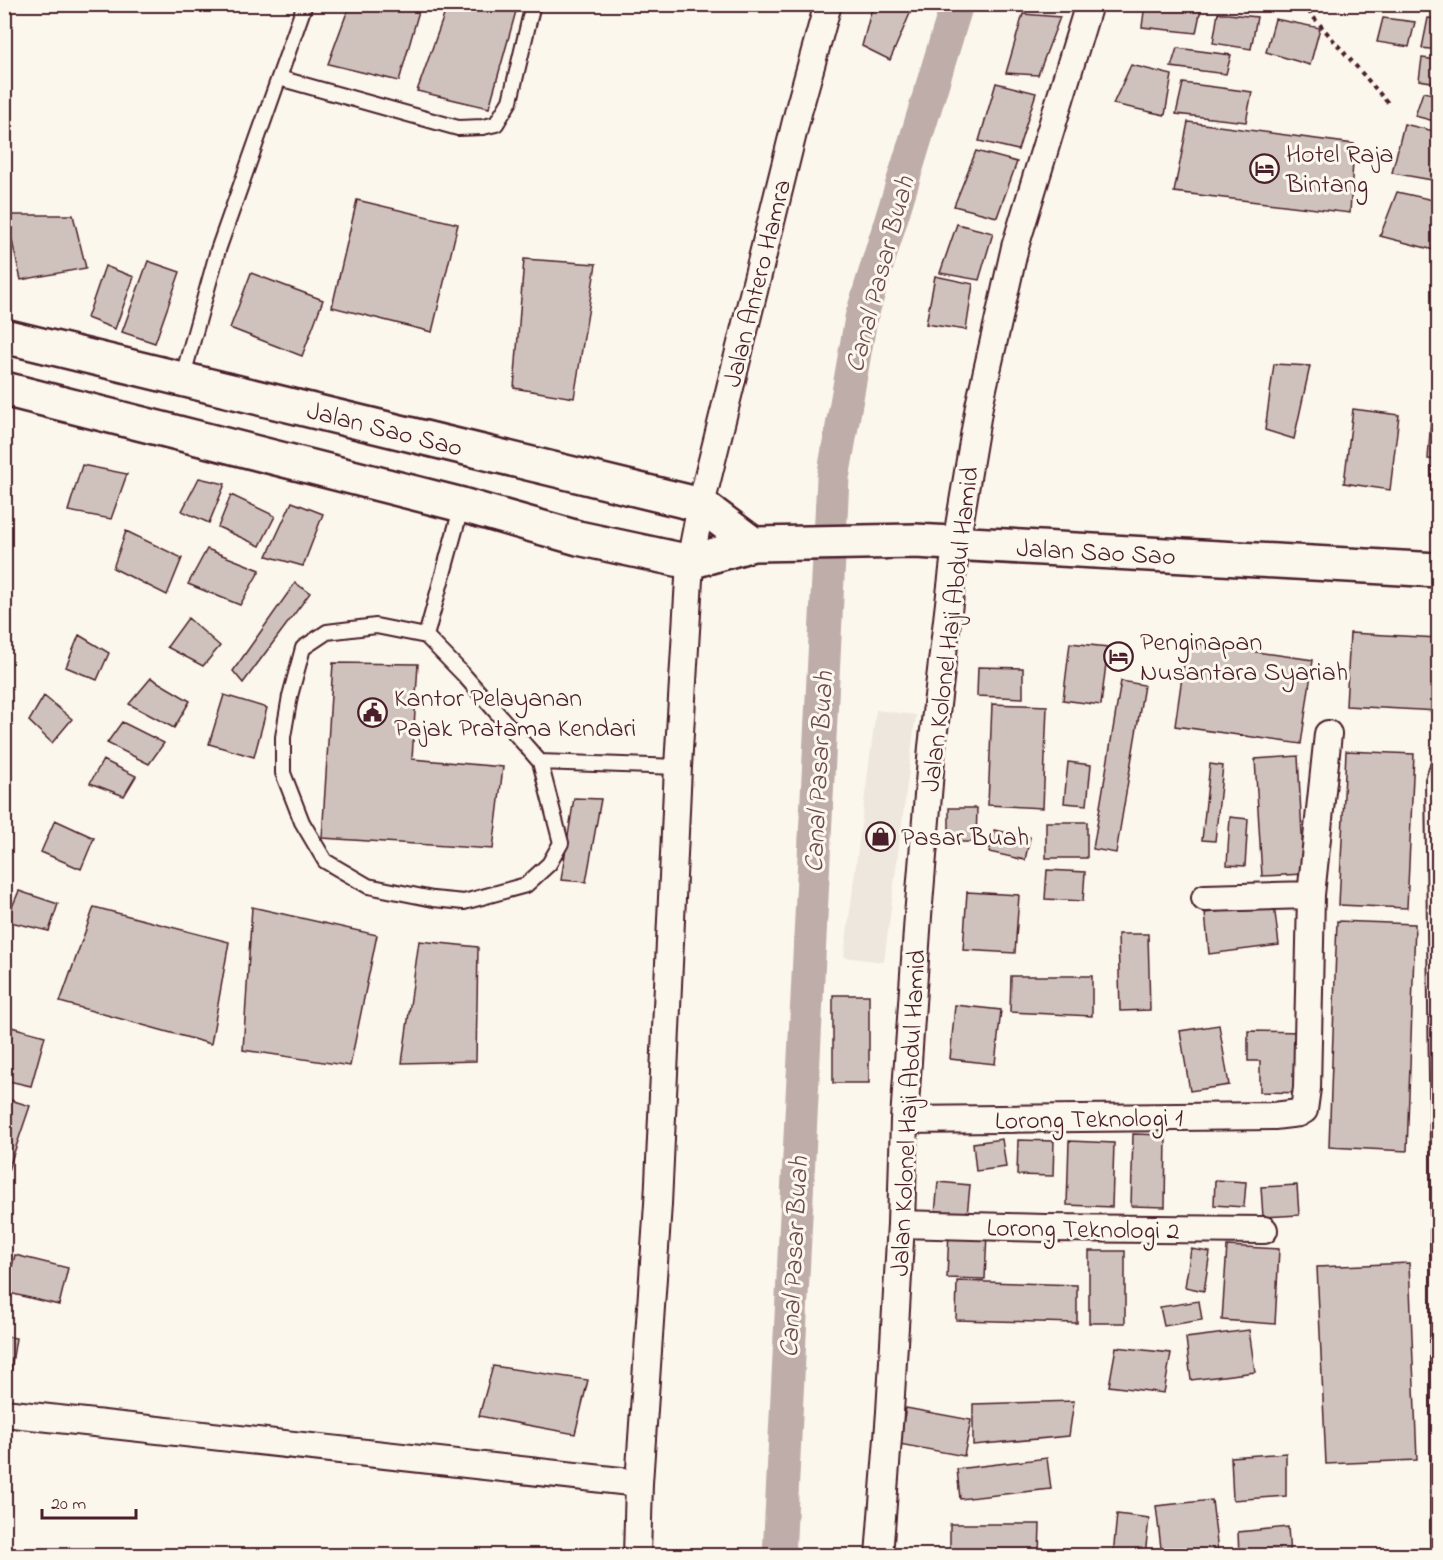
<svg xmlns="http://www.w3.org/2000/svg" width="1443" height="1560" viewBox="0 0 1443 1560" font-family="'Indie Flower',sans-serif">
  <style>
    .built { fill: #eee7de }
    .lines { fill: none; stroke-linecap: round; stroke-linejoin: round }
    .canal { stroke: #bfadaa; stroke-width: 33 }
    .building { fill: #cfc2bc; stroke: #4a1f2b; stroke-width: 1.5 }
    .service-casing { stroke: #4a1f2b; stroke-width: 18 }
    .minor-casing { stroke: #4a1f2b; stroke-width: 30 }
    .tertiary-casing { stroke: #4a1f2b; stroke-width: 38 }
    .path { stroke: #4a1f2b; stroke-width: 4; stroke-dasharray: 4.5 4.5; stroke-linecap: butt }
    .service { stroke: #fbf7ec; stroke-width: 14 }
    .minor { stroke: #fbf7ec; stroke-width: 26 }
    .tertiary { stroke: #fbf7ec; stroke-width: 33 }
    .labels { text-anchor: middle; stroke-width: 6; stroke-linejoin: round; paint-order: stroke }
    .poi-label { font-size: 26px; fill: #4a1f2b; stroke: #fbf7ec; text-anchor: start }
    .street-label { font-size: 26px; fill: #4a1f2b; stroke: #fbf7ec }
    .water-label { font-size: 27px; font-style: italic; fill: #6d4a51; stroke: #fbf7ec }
  </style>
  <rect width="100%" height="100%" fill="#fbf7ec"/>
  <filter id="ink" filterUnits="userSpaceOnUse"><feTurbulence type="fractalNoise" baseFrequency=".0167" numOctaves="2"/><feDisplacementMap in="SourceGraphic" scale="12" xChannelSelector="R" yChannelSelector="G"/><feConvolveMatrix kernelMatrix="1 2 1 2 8 2 1 2 1" color-interpolation-filters="sRGB"/></filter>
  <g filter="url(#ink)">
    <path class="built" d="M876,710L916,715L884,962L844,957Z"/>
    <g class="lines">
      <path class="canal" d="M779,1556L833,478L861,318L957,4"/>
    </g>
    <path class="building" d="M350,4H421L399,81L328,64Z
      M448,4H518L489,108L417,91Z
      M873,4H914L890,60L862,46Z
      M1145,4H1202L1196,33L1142,27Z
      M1218,13L1257,17L1251,49L1213,43Z
      M1023,14L1060,17L1038,75L1006,73Z
      M1383,18L1415,22L1409,47L1377,42Z
      M1428,18L1438,19V50L1422,48Z
      M1275,19L1320,28L1310,65L1266,52Z
      M1177,48L1231,55L1226,74L1171,67Z
      M1422,58L1438,60V83L1419,80Z
      M1131,65L1172,75L1165,115L1113,104Z
      M996,83L1036,93L1018,150L979,141Z
      M1183,83L1252,92L1246,122L1176,114Z
      M1423,92L1438,95V122L1415,116Z
      M1188,122L1354,144L1350,213L1174,192Z
      M1404,124L1438,132V181L1392,173Z
      M976,151L1017,162L997,217L954,206Z
      M1397,192L1438,201V237L1434,250L1380,236Z
      M357,200L458,224L432,332L332,307Z
      M6,215H73L86,268L21,280Z
      M957,224L993,233L979,280L940,273Z
      M524,259L596,264L574,398L514,388Z
      M148,261L180,272L155,343L122,332Z
      M105,266L134,277L115,329L87,318Z
      M251,273L323,300L302,356L230,328Z
      M935,276L973,284L966,330L926,324Z
      M1274,364L1310,366L1294,439L1265,430Z
      M1353,409L1399,415L1390,490L1344,483Z
      M1431,418H1438V460L1428,459Z
      M82,465L127,474L111,519L68,511Z
      M1431,467H1438V499H1432Z
      M199,478L225,484L209,523L182,511Z
      M231,495L275,516L260,546L218,527Z
      M292,502L323,514L303,566L267,556Z
      M126,531L182,558L167,595L113,568Z
      M207,549L260,570L240,605L188,584Z
      M295,583L310,593L243,683L233,671Z
      M188,618L220,646L203,666L167,647Z
      M1350,633L1438,638V711L1346,706Z
      M79,635L109,653L97,680L66,667Z
      M1187,642L1313,660L1301,744L1175,726Z
      M1070,643L1108,647L1101,705L1063,700Z
      M333,663L418,664L412,759L503,767L493,849L322,838Z
      M978,667L1023,668V698L977,696Z
      M151,678L190,701L174,728L129,704Z
      M1121,681L1144,685L1116,853L1093,849Z
      M224,695L267,708L254,757L209,744Z
      M44,696L72,719L52,743L29,721Z
      M992,704L1047,706L1043,808L988,805Z
      M122,722L164,743L149,764L107,743Z
      M1346,751L1414,754L1407,908L1339,905Z
      M1298,756L1304,874L1262,876L1255,759Z
      M103,760L136,776L124,796L90,783Z
      M1068,762L1091,765L1087,805L1064,803Z
      M1210,764L1223,766L1215,841L1202,840Z
      M574,798L601,799L586,882L561,880Z
      M949,808H977L976,842H949Z
      M1230,817L1248,819L1245,866L1227,865Z
      M55,820L94,838L81,869L41,852Z
      M1046,822H1087V858H1046Z
      M994,830L1030,837L1025,860L989,852Z
      M1047,870L1085,872L1083,901L1045,899Z
      M19,891L58,904L49,931L6,921Z
      M967,892L1019,895L1015,953L963,950Z
      M1274,905L1279,945L1209,954L1205,913Z
      M94,907L229,942L211,1044L60,1002Z
      M252,907L377,935L350,1066L243,1050Z
      M1337,921L1415,924L1407,1151L1329,1147Z
      M1118,934H1148L1150,1010L1120,1011Z
      M419,941L478,947L476,1061L402,1063Z
      M1011,976H1092V1016L1010,1012Z
      M833,995H869V1083H833Z
      M955,1005L1001,1010L995,1064L950,1059Z
      M4,1025L45,1036L31,1086L4,1080Z
      M1219,1025L1229,1085L1190,1091L1180,1031Z
      M1248,1031L1303,1032V1093L1260,1092V1061H1248Z
      M4,1098L30,1106L4,1182Z
      M1133,1134L1166,1135L1165,1207L1131,1206Z
      M1002,1139L1006,1167L976,1171L973,1143Z
      M1018,1140L1054,1141L1053,1176L1017,1175Z
      M1069,1141L1114,1143L1112,1207L1067,1205Z
      M1215,1180L1246,1182L1244,1207L1214,1205Z
      M938,1182L970,1185L967,1216L935,1214Z
      M1297,1185L1299,1215L1263,1217L1261,1187Z
      M949,1230L987,1232L985,1279L947,1278Z
      M1227,1246L1279,1249L1275,1324L1222,1320Z
      M1191,1249L1210,1252L1204,1291L1185,1287Z
      M1089,1251H1125V1323H1089Z
      M15,1255L68,1268L59,1305L5,1292Z
      M1409,1263L1417,1460L1326,1464L1317,1267Z
      M957,1281L1077,1285V1323L956,1320Z
      M1199,1301L1202,1320L1164,1326L1160,1307Z
      M1249,1330L1255,1372L1191,1380L1186,1338Z
      M4,1336L16,1338L8,1388H4Z
      M1116,1347L1171,1353L1164,1393L1109,1386Z
      M493,1366L588,1380L575,1434L479,1416Z
      M1074,1401L1069,1436L973,1445V1404Z
      M906,1408L971,1420L964,1456L899,1444Z
      M1286,1453V1496L1233,1500L1231,1457Z
      M1047,1458L1051,1489L960,1499L957,1469Z
      M1212,1500L1218,1552L1162,1556L1156,1506Z
      M1117,1514L1149,1518L1145,1556H1113Z
      M950,1524H1040L1039,1555H950Z
      M1288,1527L1290,1556H1239L1238,1532Z"/>
    <g class="lines">
      <defs>
        <path id="service" d="M279,78L458,128L483,127L496,124L510,101L533,4
          M182,379L218,250L305,4
          M426,636L463,674L540,762L561,843L549,864L526,885L464,902L433,899L368,886L325,861L302,822L283,773V737L290,696L303,648L327,632L376,626L426,636L462,505
          M540,762L678,767
          M1438,766L1433,780L1438,1152
          M1438,1152V1556"/>
        <path id="minor" d="M1205,898L1311,895
          M904,1120L1274,1116L1299,1113L1304,1110L1307,1088L1311,895L1328,734
          M901,1224L1045,1228L1264,1230
          M4,1413L639,1483
          M637,1556L639,1483L658,1204L678,767L690,562L701,505L799,109L828,4
          M879,1556L890,1412L901,1224L904,1120L918,916L932,747L956,544L979,406L1015,247L1089,4"/>
        <path id="tertiary" d="M4,336L701,505L753,544
          M4,389L462,505L578,538L690,562L753,544L915,541L1438,570"/>
      </defs>
      <use href="#service" class="service-casing"/>
      <use href="#minor" class="minor-casing"/>
      <use href="#tertiary" class="tertiary-casing"/>
      <path class="path" d="M1302,4L1388,103"/>
      <use href="#service" class="service"/>
      <use href="#minor" class="minor"/>
      <use href="#tertiary" class="tertiary"/>
    </g>
  </g>
  <defs>
    <symbol id="hotel-ring" viewBox="-11 -11 22 22"><circle r="9.5" fill="#fbf7ec" stroke="#4a1f2b" stroke-width="1.5"/><path d="M-6-4.5h1.5V1H6V5H4.5V3h-9V5H-6ZM-4 0a1.8 1.8 0 1 1 3.6 0ZM.5 0V-2.5h3Q6-2.5 6 0Z" fill="#4a1f2b"/></symbol>
    <symbol id="civic-ring" viewBox="-11 -11 22 22"><circle r="9.5" fill="#fbf7ec" stroke="#4a1f2b" stroke-width="1.5"/><path d="M-.6-6.5H3V-4.5H.6V-3L4-1V1h2V6H-6V1h2V-1L-.6-3ZM-1.2 2.5V6h2.4V2.5Z" fill="#4a1f2b"/></symbol>
    <symbol id="shop-ring" viewBox="-11 -11 22 22"><circle r="9.5" fill="#fbf7ec" stroke="#4a1f2b" stroke-width="1.5"/><path d="M-5-2.5h2.3a2.7 3.5 0 0 1 5.4 0H5L5.5 6h-11ZM-1.5-2.5h3a1.5 2.3 0 0 0-3 0Z" fill="#4a1f2b"/></symbol>
  </defs>
  <g fill-rule="evenodd">
    <use href="#hotel-ring" x="1248" y="152" width="33" height="33"/>
    <use href="#hotel-ring" x="1102" y="640" width="33" height="33"/>
    <use href="#civic-ring" x="356" y="696" width="33" height="33"/>
    <use href="#shop-ring" x="864" y="820" width="33" height="33"/>
  </g>
  <g class="labels">
    <g class="poi-label">
      <text x="1286" y="162">Hotel Raja<tspan x="1286" dy="30">Bintang</tspan></text>
      <text x="1140" y="650">Penginapan<tspan x="1140" dy="30">Nusantara Syariah</tspan></text>
      <text x="394" y="706">Kantor Pelayanan<tspan x="394" dy="30">Pajak Pratama Kendari</tspan></text>
      <text x="901" y="845">Pasar Buah</text>
    </g>
    <g class="street-label">
      <text transform="translate(756 283) rotate(-76)" y="9">Jalan Antero Hamra</text>
      <text transform="translate(385 428) rotate(14)" y="9">Jalan Sao Sao</text>
      <text transform="translate(1096 551) rotate(3)" y="9">Jalan Sao Sao</text>
      <text transform="translate(949 629) rotate(-83)" y="9">Jalan Kolonel Haji Abdul Hamid</text>
      <text transform="translate(907 1113) rotate(-87)" y="9">Jalan Kolonel Haji Abdul Hamid</text>
      <text transform="translate(1089 1118) rotate(-1)" y="9">Lorong Teknologi 1</text>
      <text transform="translate(1083 1228) rotate(1)" y="9">Lorong Teknologi 2</text>
    </g>
    <g class="water-label">
      <text transform="translate(879 274) rotate(-75)" y="9">Canal Pasar Buah</text>
      <text transform="translate(818 772) rotate(-87)" y="9">Canal Pasar Buah</text>
      <text transform="translate(793 1257) rotate(-87)" y="9">Canal Pasar Buah</text>
    </g>
  </g>
  <rect width="1443" height="1560" fill="none" stroke="#fbf7ec" stroke-width="24"/>
  <rect x="12" y="12" width="1419" height="1536" fill="none" stroke="#4a1f2b" stroke-width="2" filter="url(#ink)"/>
  <path d="M42 1509v9h94v-9" fill="none" stroke="#4a1f2b" stroke-width="3"/>
  <text x="51" y="1509" font-size="18" fill="#4a1f2b" stroke="#fbf7ec" stroke-width="4.5" paint-order="stroke">20 m</text>
</svg>
